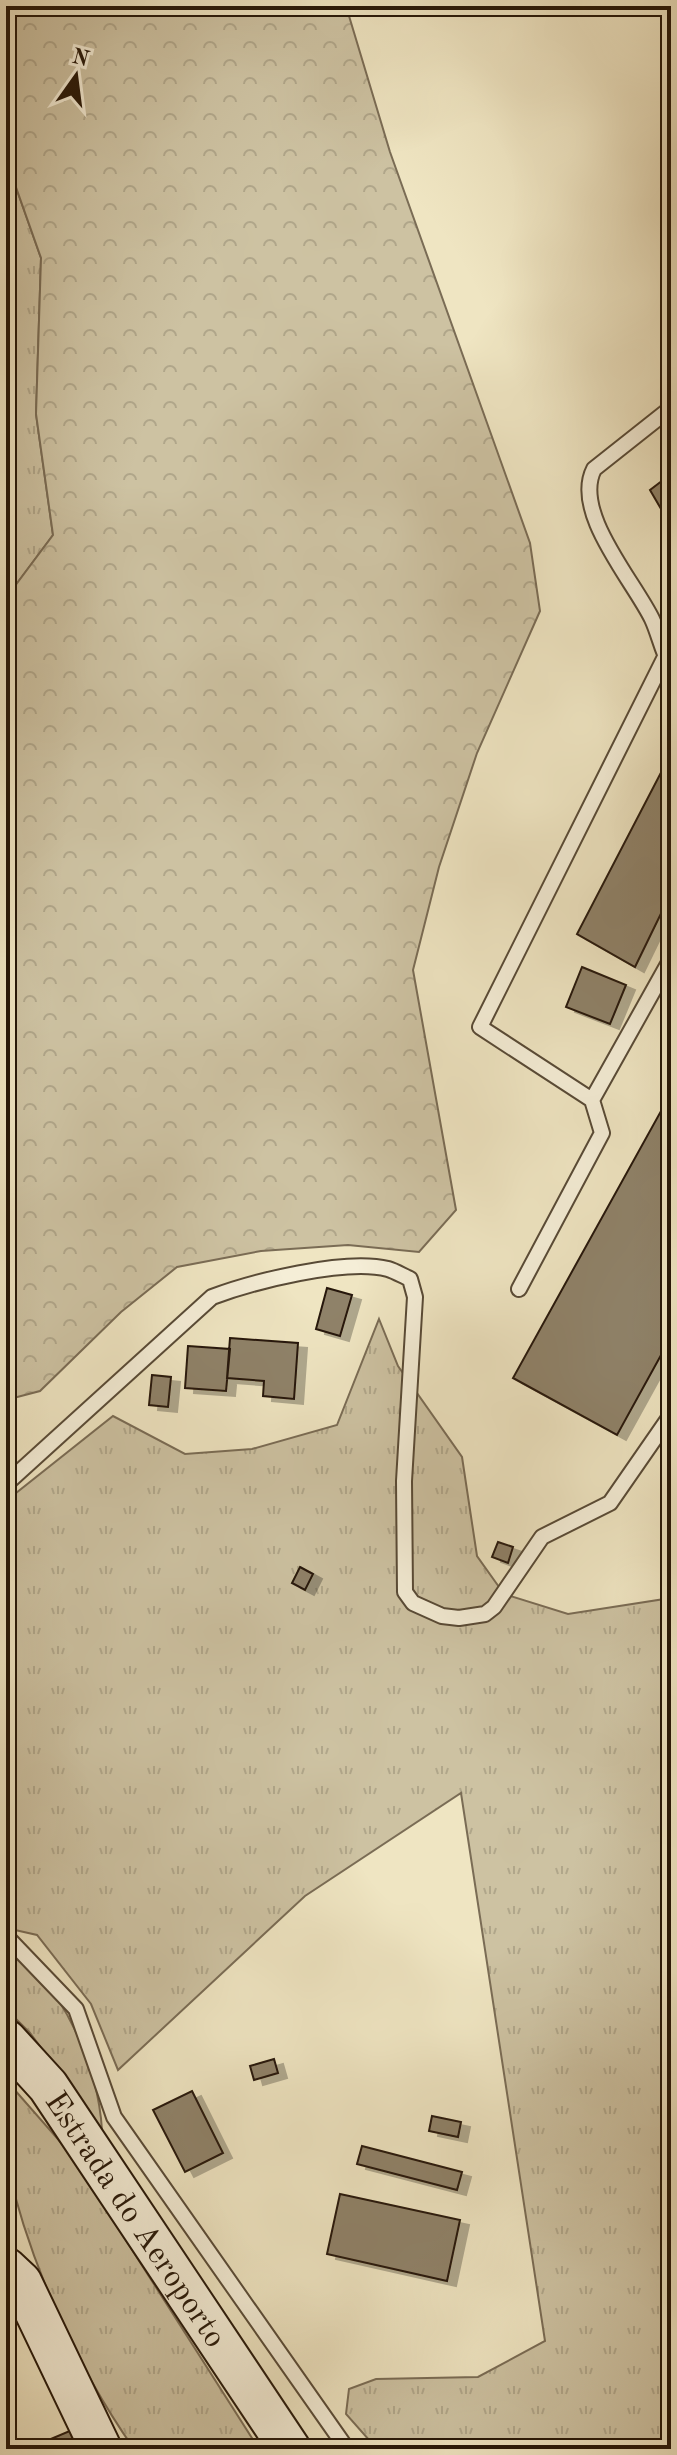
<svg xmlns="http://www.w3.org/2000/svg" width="677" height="2455" viewBox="0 0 677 2455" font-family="'Old Standard TT',serif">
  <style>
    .grass { fill: url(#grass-tufts); stroke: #7a6c55; stroke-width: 2 }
    .forest { fill: url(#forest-crowns); stroke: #7a6c55; stroke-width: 2 }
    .building { fill: #8f8269; stroke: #261708; stroke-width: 2; filter: url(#shadow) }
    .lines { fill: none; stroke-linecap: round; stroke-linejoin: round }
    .lane-casing { stroke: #584a36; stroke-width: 18 }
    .secondary-casing { stroke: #261708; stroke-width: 44 }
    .lane { stroke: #f5eed7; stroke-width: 14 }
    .secondary { stroke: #f5eed7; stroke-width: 40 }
    .labels { text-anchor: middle; stroke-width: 6; stroke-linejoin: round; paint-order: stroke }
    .street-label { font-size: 32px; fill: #261708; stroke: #f5eed7 }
  </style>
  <defs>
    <pattern id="grass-tufts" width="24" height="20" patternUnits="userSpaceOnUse" patternTransform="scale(2)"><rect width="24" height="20" fill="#cdc2a2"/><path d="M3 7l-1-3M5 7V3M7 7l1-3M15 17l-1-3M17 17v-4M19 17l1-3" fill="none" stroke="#b0a68a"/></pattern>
    <pattern id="forest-crowns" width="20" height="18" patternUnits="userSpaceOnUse" patternTransform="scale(2)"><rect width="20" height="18" fill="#cdc2a2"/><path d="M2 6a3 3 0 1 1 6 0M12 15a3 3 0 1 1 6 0" fill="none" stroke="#b0a68a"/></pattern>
    <filter id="shadow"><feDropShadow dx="9" dy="5" stdDeviation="0" flood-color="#0004"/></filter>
  </defs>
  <rect width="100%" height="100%" fill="#efe5c2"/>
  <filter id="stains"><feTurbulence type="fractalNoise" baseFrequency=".0025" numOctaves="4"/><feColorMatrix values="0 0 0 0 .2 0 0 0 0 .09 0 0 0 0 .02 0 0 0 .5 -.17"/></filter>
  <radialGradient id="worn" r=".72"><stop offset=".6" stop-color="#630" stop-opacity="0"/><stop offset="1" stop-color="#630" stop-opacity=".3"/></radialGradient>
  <path class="grass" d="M6,159L41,258L36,414L53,535L6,598Z
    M379,1319L398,1366L462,1457L477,1556L504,1594L568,1614L671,1598V2449H377L346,2414L349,2389L376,2379L478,2377L545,2341L461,1793L305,1896L118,2070L91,2004L37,1935L6,1928V1501L113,1416L185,1454L252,1449L337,1425Z
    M6,1948C63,1981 98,2067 102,2130L30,2033L6,2009Z
    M6,2080L71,2154L259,2449H134C74,2363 29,2262 6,2160C1,2136 6,2105 6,2080Z"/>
  <path class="forest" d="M6,6H346L390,152L530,543L540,611L477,753L439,867L413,970L456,1210L419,1252L348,1245L261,1251L177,1267L121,1312L40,1391L6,1400V598L53,535L36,414L41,258L6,159Z"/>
  <path class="building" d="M671,474V526L650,490Z
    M667,761L671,764V893L635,967L577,934Z
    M582,967L626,985L610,1024L566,1007Z
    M671,1093V1337L617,1435L513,1378Z
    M327,1288L352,1295L340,1336L316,1329Z
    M230,1338L298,1343L294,1399L263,1396L264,1381L227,1378Z
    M188,1346L230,1349L226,1391L185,1388Z
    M152,1375L171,1377L168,1407L149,1405Z
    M498,1542L513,1547L508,1563L492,1557Z
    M300,1567L313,1574L305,1590L292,1583Z
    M274,2059L278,2073L254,2080L250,2066Z
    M192,2091L223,2153L185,2172L153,2110Z
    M432,2116L461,2122L458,2137L429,2131Z
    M362,2146L462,2172L457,2190L357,2164Z
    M340,2194L460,2220L447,2281L327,2254Z
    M72,2430L80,2449H43L46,2441Z"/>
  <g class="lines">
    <defs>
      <path id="lane" d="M670,665C662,651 659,634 652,619C633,580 572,512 594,469L671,408
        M592,1100L480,1027L665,657
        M519,1289L602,1133L592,1100L671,959
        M6,1484L212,1297C252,1282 345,1258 388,1269C395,1271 403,1276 410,1279L415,1297L404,1481L405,1592L413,1603L442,1616L459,1618L485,1614L494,1607L542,1537L610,1503L671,1415
        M6,1936L76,2009L114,2117L347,2449"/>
      <g id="secondary">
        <path id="s1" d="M6,2040L48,2086L290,2449"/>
        <path d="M6,2268L21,2282L101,2449"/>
      </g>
    </defs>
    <use href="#lane" class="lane-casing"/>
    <use href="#secondary" class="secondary-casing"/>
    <use href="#lane" class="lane"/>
    <use href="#secondary" class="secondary"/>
  </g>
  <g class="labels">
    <g class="street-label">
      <text dy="11" stroke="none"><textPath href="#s1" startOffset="222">Estrada do Aeroporto</textPath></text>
    </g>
  </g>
  <rect width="677" height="2455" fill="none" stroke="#efe5c2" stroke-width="32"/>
  <rect x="8" y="8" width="661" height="2439" fill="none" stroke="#261708" stroke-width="4"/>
  <rect x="16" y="16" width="645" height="2423" fill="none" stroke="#261708" stroke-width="2"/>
  <g transform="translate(76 76) rotate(14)" stroke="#f5eed7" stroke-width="6" paint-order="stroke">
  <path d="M0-6L14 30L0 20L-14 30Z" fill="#261708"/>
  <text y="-12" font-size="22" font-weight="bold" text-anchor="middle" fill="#261708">N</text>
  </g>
  <rect width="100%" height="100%" filter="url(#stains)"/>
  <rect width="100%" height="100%" fill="url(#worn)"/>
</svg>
